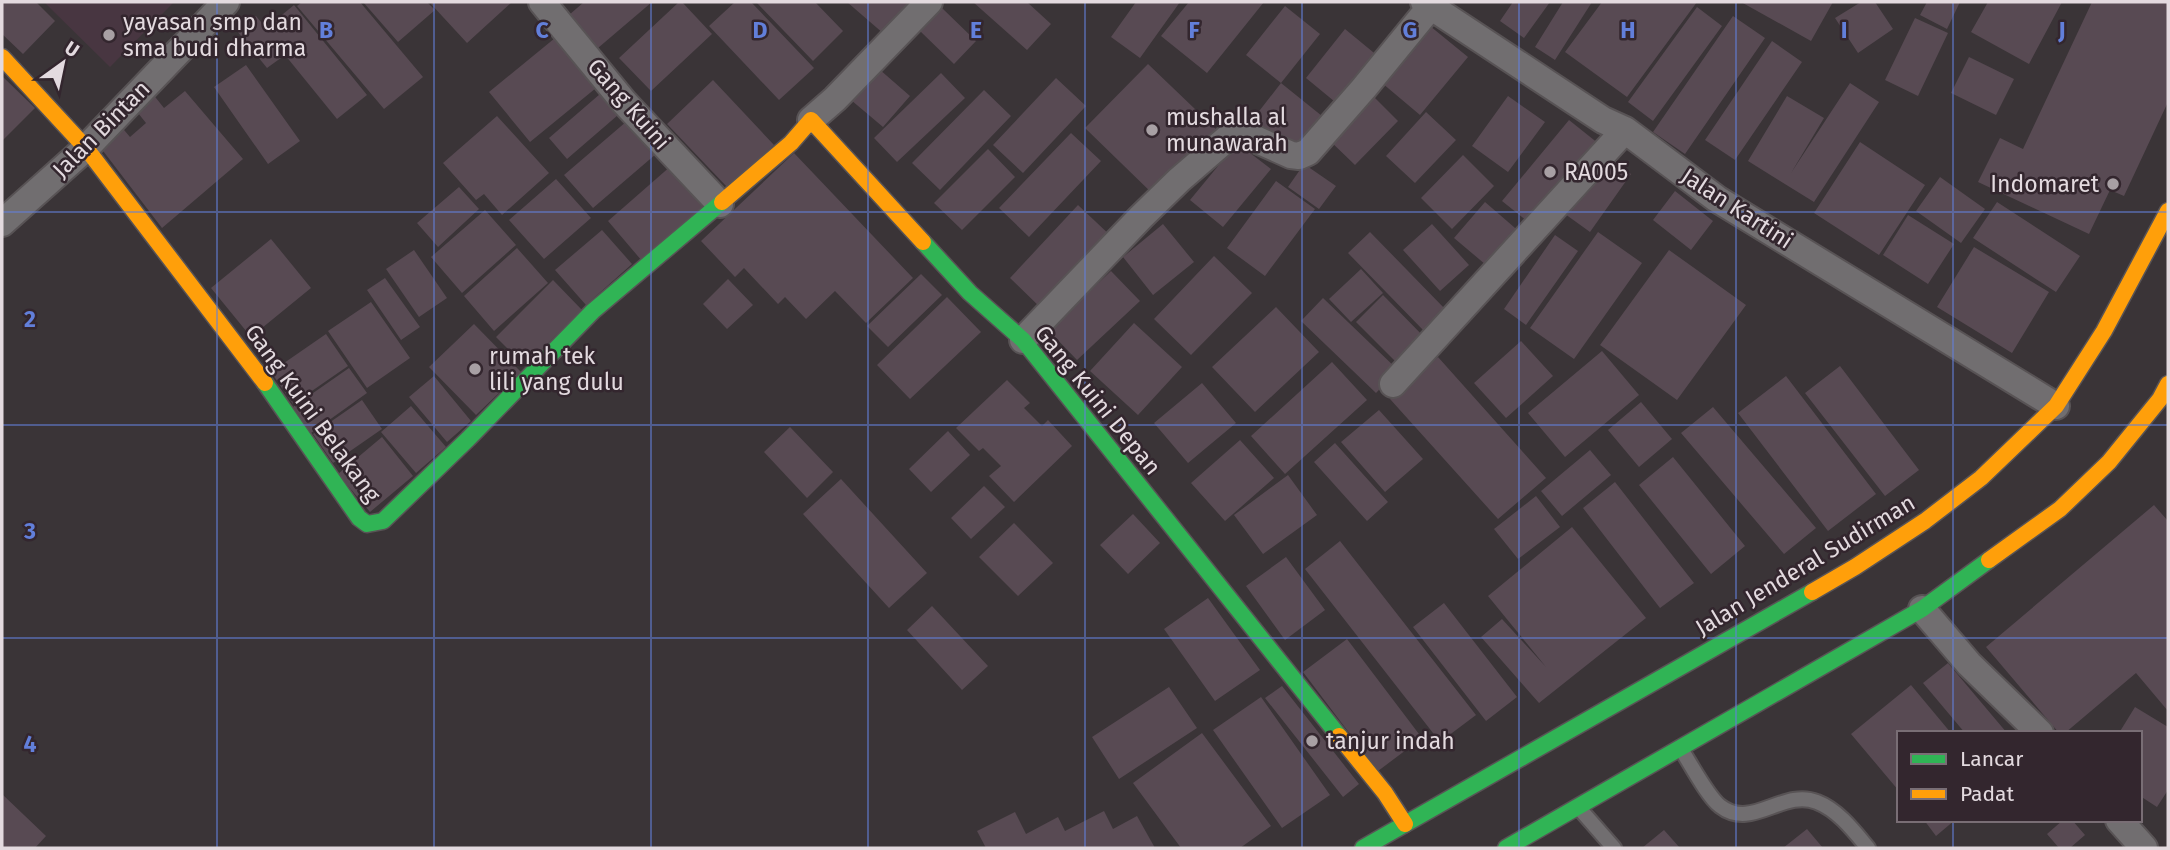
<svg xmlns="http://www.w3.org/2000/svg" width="2170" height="850" viewBox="0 0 2170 850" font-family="'Fira Sans',sans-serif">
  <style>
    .built { fill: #483641 }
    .building { fill: #584a53 }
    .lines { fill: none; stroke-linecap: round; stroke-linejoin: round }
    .lane-casing { stroke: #585355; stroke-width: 18 }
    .street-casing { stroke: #585355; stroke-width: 30 }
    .fast-casing { stroke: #585355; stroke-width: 19 }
    .slow-casing { stroke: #585355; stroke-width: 19 }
    .lane { stroke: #716e70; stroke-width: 14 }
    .street { stroke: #716e70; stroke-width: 26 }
    .fast { stroke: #30b455; stroke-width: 16 }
    .slow { stroke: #ff9f0a; stroke-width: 16 }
    .grid { fill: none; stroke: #627fda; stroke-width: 2; stroke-opacity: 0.55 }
    .poi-dot { fill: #a8a0a4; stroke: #33262e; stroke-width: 2.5 }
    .labels { text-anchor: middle; stroke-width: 5; stroke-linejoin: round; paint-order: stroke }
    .poi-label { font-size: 23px; fill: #e3dadf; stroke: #33262e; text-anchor: start }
    .street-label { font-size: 23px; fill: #e3dadf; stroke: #33262e }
    .grid-label { font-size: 23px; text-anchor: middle; font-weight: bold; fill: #627fda; stroke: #33262e; stroke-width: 5; stroke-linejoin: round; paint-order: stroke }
  </style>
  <rect width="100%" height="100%" fill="#3a3437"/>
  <path class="built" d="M44,2H174L110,67Z"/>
  <path class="building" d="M2,2H36L55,21L23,54L2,34Z
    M302,2H360L423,77L384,109L297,6Z
    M363,2H427L435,10L398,42Z
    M434,2H512L467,43L431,4Z
    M584,2H652L598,48L569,15Z
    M679,2H682L712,34L651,91L619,58Z
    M735,2H751L814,68L779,100L709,26Z
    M756,2H815L843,31L813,61Z
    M847,2H913L884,34Z
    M973,2H1027L1051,24L1027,50Z
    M1136,2H1180L1140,58L1111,37Z
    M1189,2H1264L1207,73L1161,36Z
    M1513,2H1550L1524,38L1500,21Z
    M1563,2H1592L1555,60L1535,47Z
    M1602,2H1697L1627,97L1565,52Z
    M1741,2H1833L1811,41Z
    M1861,2H1875L1893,29L1858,53L1835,18Z
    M1927,2H1960L1947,29L1920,15Z
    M1988,2H2062L2029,64L1971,32Z
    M2092,2H2168V102L2124,196L2110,190L2089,234L1978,182L2000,138L2023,149Z
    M294,5L367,95L337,119L285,55L267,68L237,31L256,16L266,28Z
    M1285,6L1320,34L1281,83L1246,55Z
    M1697,7L1722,26L1653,121L1628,102Z
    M942,8L976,41L954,64L920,31Z
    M1733,16L1765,38L1685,154L1653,132Z
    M1915,18L1948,33L1918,96L1885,80Z
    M1430,26L1468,57L1420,115L1382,83Z
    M1345,29L1379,57L1340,106L1306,78Z
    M555,38L596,88L530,142L489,92Z
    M1772,41L1802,62L1735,160L1705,140Z
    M1969,57L2014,79L1996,115L1951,93Z
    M1148,64L1219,132L1156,197L1085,128Z
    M246,65L300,141L268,164L214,87Z
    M879,69L910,96L883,127L851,100Z
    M941,73L965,98L897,162L874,138Z
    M2,76L35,108L2,141Z
    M1056,78L1086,106L1023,173L993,145Z
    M713,80L774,145L728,188L667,124Z
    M1281,83L1322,116L1293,151L1253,119Z
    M1850,83L1879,102L1814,202L1748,161L1787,96L1824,118L1791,173Z
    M984,90L1011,116L940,190L912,163Z
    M185,91L243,159L162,228L97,143L119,124L130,137L146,123L134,108L152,93L164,108Z
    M1370,93L1398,121L1355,165L1327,138Z
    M600,94L618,115L567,159L549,138Z
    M1508,96L1545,122L1508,172L1472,146Z
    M1426,112L1456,140L1415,183L1386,156Z
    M497,116L549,173L502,215L484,194L476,200L443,163Z
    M1569,120L1599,144L1532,225L1502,201Z
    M627,121L656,154L593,208L564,175Z
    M1071,133L1101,161L1029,237L999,208Z
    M1860,142L1925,185L1879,255L1814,213Z
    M1237,143L1271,169L1223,227L1190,200Z
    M988,149L1015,177L962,230L934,203Z
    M794,153L913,278L866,323L835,291L806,319L785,297L778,304L744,268L735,277L701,241Z
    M1463,155L1494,186L1452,229L1421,198Z
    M1606,157L1631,174L1590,232L1565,214Z
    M1304,164L1336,186L1319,209L1288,187Z
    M672,165L707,205L642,261L608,221Z
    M1940,177L1985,209L1961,243L1916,211Z
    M556,179L591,218L544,259L509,220Z
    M1276,181L1315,209L1265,276L1227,248Z
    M459,187L479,209L438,247L417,223Z
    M1675,191L1713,221L1691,250L1653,220Z
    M1485,202L1522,234L1492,270L1454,238Z
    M1997,202L2080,256L2056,292L1973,238Z
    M1078,205L1113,238L1044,311L1010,278Z
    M485,210L516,245L462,293L431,257Z
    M1908,215L1954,244L1928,284L1883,255Z
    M1163,224L1194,262L1153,295L1123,257Z
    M1432,224L1469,265L1440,291L1403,250Z
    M602,230L632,264L586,305L555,270Z
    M1370,232L1446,310L1424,331L1348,253Z
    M1598,232L1642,263L1574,359L1530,328Z
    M1555,235L1578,251L1526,325L1504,309Z
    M271,239L311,288L251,337L211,288Z
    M1974,247L2049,292L2012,353L1937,307Z
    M517,248L548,283L494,331L464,296Z
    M414,250L447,298L419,317L386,269Z
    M1669,250L1746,305L1677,400L1600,345Z
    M1214,256L1252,293L1191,355L1154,319Z
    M1361,269L1383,293L1351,322L1329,299Z
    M1111,271L1140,301L1077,360L1048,330Z
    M921,274L942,295L888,347L867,326Z
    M385,278L420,327L401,340L367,290Z
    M728,279L753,305L727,329L703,304Z
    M553,280L582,310L525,366L496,337Z
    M1383,295L1429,342L1402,368L1356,322Z
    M947,297L981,332L910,399L877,365Z
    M1323,298L1398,370L1376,393L1301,321Z
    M371,302L410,358L367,388L328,331Z
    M1276,307L1319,352L1255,412L1212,367Z
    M1134,323L1182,367L1138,415L1090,371Z
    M474,324L521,372L476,415L429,367Z
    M326,334L348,366L293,404L271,372Z
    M1521,341L1553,376L1506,418L1474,383Z
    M1602,351L1639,395L1565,457L1528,413Z
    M1438,357L1546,478L1498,519L1390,399Z
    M1332,362L1367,400L1285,474L1251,436Z
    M1840,366L1919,470L1885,496L1805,393Z
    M349,368L367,393L311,433L293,407Z
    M434,376L471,421L447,442L409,397Z
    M1786,376L1876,494L1828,531L1738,413Z
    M1007,380L1030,403L1024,408L1042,426L1048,420L1072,446L1014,502L989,476L1001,466L983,448L979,451L956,428Z
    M1202,383L1236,423L1188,463L1154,423Z
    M362,400L382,429L333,463L313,434Z
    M1641,402L1672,439L1639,467L1608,430Z
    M411,406L446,447L416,473L381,432Z
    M1713,407L1816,528L1784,554L1681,433Z
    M1379,410L1423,459L1385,492L1341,442Z
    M790,427L833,472L807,498L764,452Z
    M948,431L970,455L931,492L909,469Z
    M382,437L413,476L370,512L338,474Z
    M1240,440L1274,478L1225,521L1191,483Z
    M1335,443L1388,502L1367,521L1314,462Z
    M1590,450L1611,475L1562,516L1541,491Z
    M1673,457L1745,546L1711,574L1639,485Z
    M1288,475L1317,515L1263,554L1234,515Z
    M841,479L927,573L889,608L803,514Z
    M1615,482L1694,583L1660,608L1583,508Z
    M984,486L1005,507L971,539L951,518Z
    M1536,496L1560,527L1518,559L1494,529Z
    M2154,505L2168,521V711L2136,673L2065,733H2059L1986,647Z
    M1133,514L1160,543L1128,574L1100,545Z
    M1014,523L1053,563L1018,596L979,557Z
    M1572,527L1646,618L1539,703L1481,637L1502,619L1546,667L1488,596Z
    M1340,541L1476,715L1440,742L1305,569Z
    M1286,557L1325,610L1285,640L1246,586Z
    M1208,598L1260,670L1215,701L1164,629Z
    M1444,603L1517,697L1486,721L1413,627Z
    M932,606L988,666L962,690L907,630Z
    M1347,639L1422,738L1378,771L1303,672Z
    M1948,663L2007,733H1965L1923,683Z
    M1911,685L1951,733H1899V791L1851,734Z
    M1282,686L1359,784L1343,797L1265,698Z
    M1169,687L1197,728L1119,779L1092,737Z
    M1261,697L1330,795L1282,828L1213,730Z
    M2135,707L2168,727V790L2157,807L2140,796V733H2119Z
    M1202,733L1271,826L1240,848H1181L1133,783Z
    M2,794L46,836L35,848H2Z
    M1104,811L1113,829L1137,816L1155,848H986L977,831L1015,812L1026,834L1058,817L1065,831Z
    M1924,820H1955L1936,836Z
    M2063,820H2072L2085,835L2070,848H2059L2047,834Z
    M1807,829L1823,848H1783Z
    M1664,830L1680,848H1642Z"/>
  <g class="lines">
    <defs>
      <path id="lane" d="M1681,749C1690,763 1708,797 1720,806C1752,831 1783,788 1817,802C1838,810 1854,831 1868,848
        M1579,808L1614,848"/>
      <path id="street" d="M542,2L624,102L720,204
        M1424,2L1603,120L1625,130L1717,199L2056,406
        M811,120L835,99L929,2
        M2,223L86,148L226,2
        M1023,340L1141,217L1179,180L1230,136L1246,135L1291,155L1299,156L1308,152L1364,88L1431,6
        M1393,384L1625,130
        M1922,609L1969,664L2040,733
        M2119,820L2144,848"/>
      <path id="fast" d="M923,242L970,293L1023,340L1339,736
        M265,383L359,518L367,524L383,521L468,439L593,311L722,202
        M1363,848L1812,592
        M1506,848L1922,609L1989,560"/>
      <path id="slow" d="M2,57L86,148L265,383
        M722,202L791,143L811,120L923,242
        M1989,560L2060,509L2109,462L2160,399L2168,384
        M1812,592L1855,567L1925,521L1981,478L2056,406L2104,331L2168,211
        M1339,736L1385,793L1405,824"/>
    </defs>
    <use href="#lane" class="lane-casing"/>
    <use href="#street" class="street-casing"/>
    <use href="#fast" class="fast-casing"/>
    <use href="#slow" class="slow-casing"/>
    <use href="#lane" class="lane"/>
    <use href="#street" class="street"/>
    <use href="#fast" class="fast"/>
    <use href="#slow" class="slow"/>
  </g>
  <path class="grid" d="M217,2V848M434,2V848M651,2V848M868,2V848M1085,2V848M1302,2V848M1519,2V848M1736,2V848M1953,2V733M2,212H2168M2,425H2168M2,638H2168M1953,820V848"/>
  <g class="poi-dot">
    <circle cx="109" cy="35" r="7"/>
    <circle cx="1152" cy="130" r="7"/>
    <circle cx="1550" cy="172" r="7"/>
    <circle cx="2113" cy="184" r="7"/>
    <circle cx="475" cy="369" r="7"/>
    <circle cx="1312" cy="741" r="7"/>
  </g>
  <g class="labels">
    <g class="poi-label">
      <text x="123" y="30">yayasan smp dan<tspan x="123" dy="26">sma budi dharma</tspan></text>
      <text x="1166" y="125">mushalla al<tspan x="1166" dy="26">munawarah</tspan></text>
      <text x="1564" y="180">RA005</text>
      <text x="2099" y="192" text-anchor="end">Indomaret</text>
      <text x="489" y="364">rumah tek<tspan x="489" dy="26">lili yang dulu</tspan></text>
      <text x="1326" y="749">tanjur indah</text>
    </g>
    <g class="street-label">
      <text transform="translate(629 104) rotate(49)" y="8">Gang Kuini</text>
      <text transform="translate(101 129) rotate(-45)" y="8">Jalan Bintan</text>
      <text transform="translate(1737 208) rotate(33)" y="8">Jalan Kartini</text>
      <text transform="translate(1098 400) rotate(51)" y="8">Gang Kuini Depan</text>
      <text transform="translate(313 413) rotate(54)" y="8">Gang Kuini Belakang</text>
      <text transform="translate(1805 565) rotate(-31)" y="8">Jalan Jenderal Sudirman</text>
    </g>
  </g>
  <g class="grid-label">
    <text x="326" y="38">B</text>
    <text x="542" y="38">C</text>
    <text x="760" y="38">D</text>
    <text x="976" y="38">E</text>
    <text x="1194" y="38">F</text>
    <text x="1410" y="38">G</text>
    <text x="1628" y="38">H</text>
    <text x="1844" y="38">I</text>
    <text x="2062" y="38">J</text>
    <text x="30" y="327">2</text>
    <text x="30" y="539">3</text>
    <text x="30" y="752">4</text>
  </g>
  <rect width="2170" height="850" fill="none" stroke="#e3dadf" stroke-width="7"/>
  <rect x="1897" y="731" width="245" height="91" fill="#33262e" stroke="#796e75" stroke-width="2"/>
  <rect x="1911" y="754" width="35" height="10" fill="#30b455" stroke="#796e75" stroke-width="2"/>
  <text x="1960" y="766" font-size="21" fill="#e3dadf">Lancar</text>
  <rect x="1911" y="789" width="35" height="10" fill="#ff9f0a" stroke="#796e75" stroke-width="2"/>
  <text x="1960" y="801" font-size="21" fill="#e3dadf">Padat</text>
  <g transform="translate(63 63) rotate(33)" stroke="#33262e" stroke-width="5" paint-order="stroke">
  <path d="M0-5L12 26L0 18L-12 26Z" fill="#e3dadf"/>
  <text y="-10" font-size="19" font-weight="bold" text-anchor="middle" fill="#e3dadf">U</text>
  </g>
</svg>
